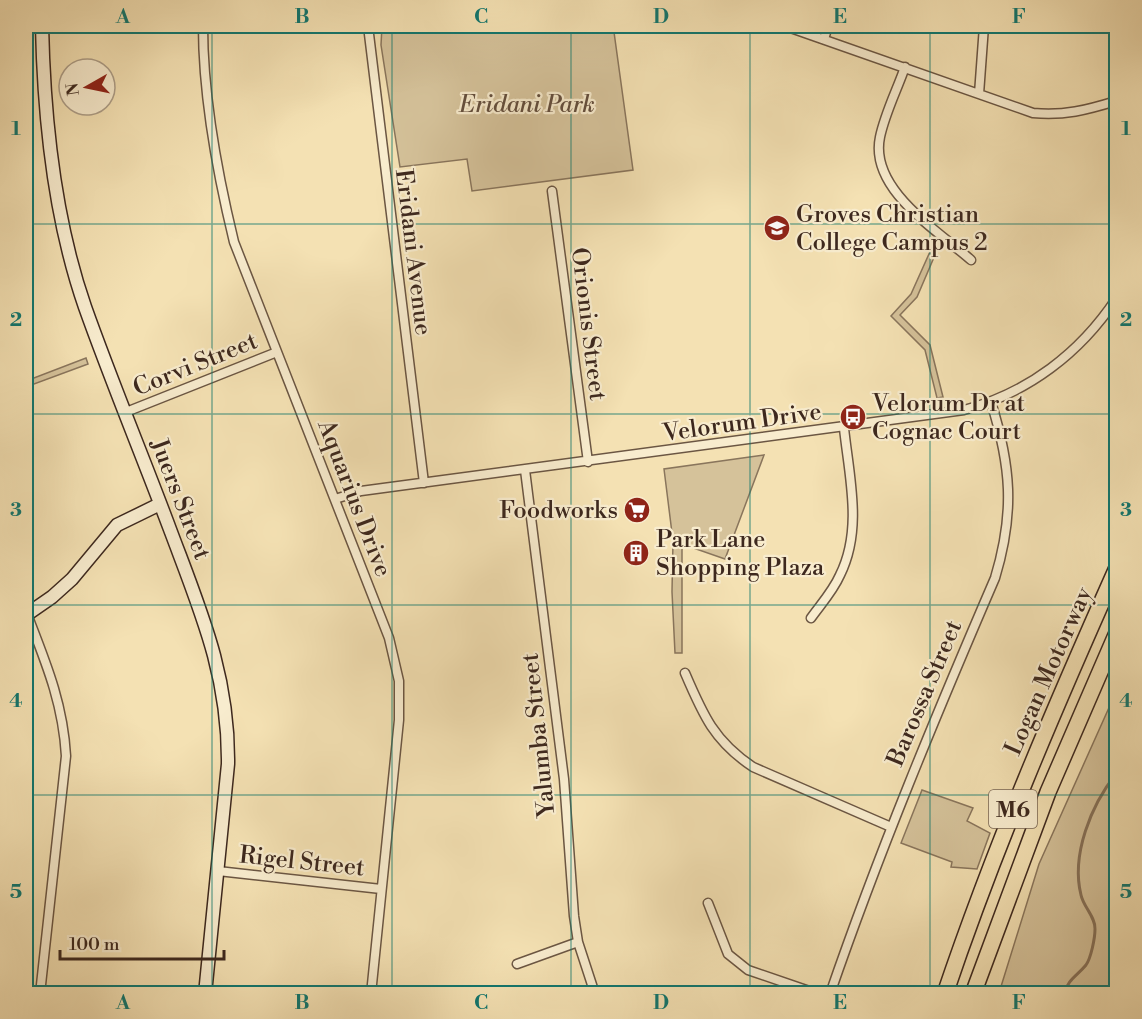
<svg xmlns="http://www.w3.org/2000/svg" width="1142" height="1019" viewBox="0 0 1142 1019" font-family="'Libre Bodoni',serif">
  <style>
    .green { fill: #d5c29a; stroke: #89755c; stroke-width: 1.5 }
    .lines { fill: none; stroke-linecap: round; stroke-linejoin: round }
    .stream { stroke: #867159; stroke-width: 3 }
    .street-casing { stroke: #6b5643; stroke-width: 11 }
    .secondary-casing { stroke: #3d281e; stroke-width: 15 }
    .highway-casing { stroke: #3d281e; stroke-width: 18 }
    .street { stroke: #f8ecce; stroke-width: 8 }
    .secondary { stroke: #f8ecce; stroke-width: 12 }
    .highway { stroke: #f4e1b3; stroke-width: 15 }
    .grid { fill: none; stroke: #0f766e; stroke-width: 1.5; stroke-opacity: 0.55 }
    .labels { text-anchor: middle; stroke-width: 4.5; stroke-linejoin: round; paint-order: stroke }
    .shield { fill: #f8ecce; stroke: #756353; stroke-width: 1.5 }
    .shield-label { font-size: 22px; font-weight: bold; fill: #3d281e }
    .park-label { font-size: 24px; font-style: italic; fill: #634e3d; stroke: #f8ecce }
    .poi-label { font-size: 24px; fill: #3d281e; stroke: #f8ecce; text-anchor: start }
    .street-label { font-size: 24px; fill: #3d281e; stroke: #f8ecce }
    .neatline { fill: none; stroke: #0f766e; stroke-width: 2 }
    .grid-label { font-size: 20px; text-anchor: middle; font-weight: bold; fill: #0f766e }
  </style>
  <rect width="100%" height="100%" fill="#f4e1b3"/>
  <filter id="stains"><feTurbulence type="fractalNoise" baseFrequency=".00333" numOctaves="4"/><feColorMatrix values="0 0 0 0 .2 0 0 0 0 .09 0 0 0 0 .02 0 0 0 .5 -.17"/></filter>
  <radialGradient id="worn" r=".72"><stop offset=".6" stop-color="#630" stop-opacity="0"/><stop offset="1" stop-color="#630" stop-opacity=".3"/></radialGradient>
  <path class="green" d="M382,26H616L614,32L633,170L472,191L467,159L400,167L381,45Z
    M933,245L938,248L917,297L900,315L930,345L943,397L937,398L925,350L891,316L911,294Z
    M86,358L88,364L26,387V381Z
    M764,455L725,559L682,544V653H675L672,592L673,541L664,469Z
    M1116,692V993H999L1039,864Z
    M922,790L973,808L967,821L990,833L977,869L951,867L952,862L901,843Z"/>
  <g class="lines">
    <path class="stream" d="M1064,994C1068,979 1077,976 1086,965C1091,958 1095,938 1095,929C1096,918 1083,906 1081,895C1071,855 1091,805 1116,774"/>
    <defs>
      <path id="street" d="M203,26C203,98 217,172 234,242L389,638L399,681V720L371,994
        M368,26L424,483
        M785,26L1033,113C1064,116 1087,110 1116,101
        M824,39L828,26
        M905,67C897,90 885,113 880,137C869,189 937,230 971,260
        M979,94L984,26
        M552,191L588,462
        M126,412L277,352
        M525,470L564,779L574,916L578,942L595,994
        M335,499L361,491L964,410C1028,393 1080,353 1116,299
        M27,614C46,663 63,703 66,756L40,994
        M811,618C821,604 833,591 840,575C863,529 849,476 844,428
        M685,673C703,715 714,741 753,767L891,827
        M218,871L381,889
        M708,903L728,954L748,970L818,994
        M517,964L578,942
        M830,994C879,852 936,715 995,578C1015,512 1011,466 991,402"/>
      <path id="secondary" d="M42,26C44,120 54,218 85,307C112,383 143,457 171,532C201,612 229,676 228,764L205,994
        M26,615L52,597L72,579L117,525L160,504"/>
      <path id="highway" d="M945,994C994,849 1054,709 1116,570
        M973,994L1048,792L1116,635"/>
    </defs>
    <use href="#street" class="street-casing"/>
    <use href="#secondary" class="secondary-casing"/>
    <use href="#highway" class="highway-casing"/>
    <use href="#street" class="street"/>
    <use href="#secondary" class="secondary"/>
    <use href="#highway" class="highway"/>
  </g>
  <path class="grid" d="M212,26V994M392,26V994M571,26V994M750,26V994M930,26V994M26,224H1116M26,414H1116M26,605H1116M26,795H1116"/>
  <defs>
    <symbol id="school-disc" viewBox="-11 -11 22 22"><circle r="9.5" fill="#8f2418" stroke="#f8ecce"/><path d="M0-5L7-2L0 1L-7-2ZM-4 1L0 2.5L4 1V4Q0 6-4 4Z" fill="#fff"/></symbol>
    <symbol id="bus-disc" viewBox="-11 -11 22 22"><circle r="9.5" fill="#8f2418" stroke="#f8ecce"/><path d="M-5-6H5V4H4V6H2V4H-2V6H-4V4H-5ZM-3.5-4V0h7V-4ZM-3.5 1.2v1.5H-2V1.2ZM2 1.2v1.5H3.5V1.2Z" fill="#fff"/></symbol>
    <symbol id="supermarket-disc" viewBox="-11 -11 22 22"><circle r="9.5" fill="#8f2418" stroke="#f8ecce"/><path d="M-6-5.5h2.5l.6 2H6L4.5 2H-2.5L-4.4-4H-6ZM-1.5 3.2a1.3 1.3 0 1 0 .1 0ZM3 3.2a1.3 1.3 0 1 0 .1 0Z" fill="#fff"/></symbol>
    <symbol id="building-disc" viewBox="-11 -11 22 22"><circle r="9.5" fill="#8f2418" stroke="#f8ecce"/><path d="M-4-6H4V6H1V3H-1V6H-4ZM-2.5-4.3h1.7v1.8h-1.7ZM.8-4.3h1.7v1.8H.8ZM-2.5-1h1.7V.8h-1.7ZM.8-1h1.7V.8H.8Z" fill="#fff"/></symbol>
  </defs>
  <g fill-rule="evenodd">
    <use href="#school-disc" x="762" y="213" width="30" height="30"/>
    <use href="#bus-disc" x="838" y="402" width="30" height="30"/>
    <use href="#supermarket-disc" x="622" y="495" width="30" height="30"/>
    <use href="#building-disc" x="621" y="538" width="30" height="30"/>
  </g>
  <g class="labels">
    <rect class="shield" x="989" y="790" width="48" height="38" rx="4.5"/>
    <g class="shield-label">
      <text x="1013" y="817">M6</text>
    </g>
    <g class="park-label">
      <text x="527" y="112">Eridani Park</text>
    </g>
    <g class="poi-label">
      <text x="796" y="222">Groves Christian<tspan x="796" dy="28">College Campus 2</tspan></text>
      <text x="872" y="411">Velorum Dr at<tspan x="872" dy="28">Cognac Court</tspan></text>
      <text x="618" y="518" text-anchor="end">Foodworks</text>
      <text x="656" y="547">Park Lane<tspan x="656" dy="28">Shopping Plaza</tspan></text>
    </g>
    <g class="street-label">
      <text transform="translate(414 252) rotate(83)" y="8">Eridani Avenue</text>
      <text transform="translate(589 324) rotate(83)" y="8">Orionis Street</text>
      <text transform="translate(195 364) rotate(-22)" y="8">Corvi Street</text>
      <text transform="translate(742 422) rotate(-8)" y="8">Velorum Drive</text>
      <text transform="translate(355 498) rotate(69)" y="8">Aquarius Drive</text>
      <text transform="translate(181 499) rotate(69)" y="8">Juers Street</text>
      <text transform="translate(1048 671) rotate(-66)" y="8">Logan Motorway</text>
      <text transform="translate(924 693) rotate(-67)" y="8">Barossa Street</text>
      <text transform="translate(538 735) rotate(-96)" y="8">Yalumba Street</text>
      <text transform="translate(302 861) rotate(6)" y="8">Rigel Street</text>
    </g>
  </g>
  <rect width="1142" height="1019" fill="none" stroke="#f4e1b3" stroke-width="66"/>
  <g transform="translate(87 87) rotate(261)"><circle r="28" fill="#f8ecce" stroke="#ad9e88" stroke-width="1.5"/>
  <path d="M0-4.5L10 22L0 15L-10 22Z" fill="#8f2418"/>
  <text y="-9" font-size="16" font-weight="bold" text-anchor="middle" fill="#3d281e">N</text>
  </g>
  <path d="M60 950v9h164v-9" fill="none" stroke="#3d281e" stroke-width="3"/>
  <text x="69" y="950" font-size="18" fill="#3d281e" stroke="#f8ecce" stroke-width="4.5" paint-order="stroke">100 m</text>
  <rect x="33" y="33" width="1076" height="953" class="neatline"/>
  <g class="grid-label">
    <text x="123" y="23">A</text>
    <text x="302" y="23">B</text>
    <text x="481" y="23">C</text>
    <text x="661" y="23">D</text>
    <text x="840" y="23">E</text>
    <text x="1019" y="23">F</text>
    <text x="16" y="135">1</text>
    <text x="1126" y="135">1</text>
    <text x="16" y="326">2</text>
    <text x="1126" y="326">2</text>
    <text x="16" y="516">3</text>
    <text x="1126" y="516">3</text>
    <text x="16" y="707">4</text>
    <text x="1126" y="707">4</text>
    <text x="16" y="898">5</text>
    <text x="1126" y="898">5</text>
    <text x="123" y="1009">A</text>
    <text x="302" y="1009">B</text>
    <text x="481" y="1009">C</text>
    <text x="661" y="1009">D</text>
    <text x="840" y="1009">E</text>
    <text x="1019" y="1009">F</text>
  </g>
  <rect width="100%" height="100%" filter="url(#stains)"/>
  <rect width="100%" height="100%" fill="url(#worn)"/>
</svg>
